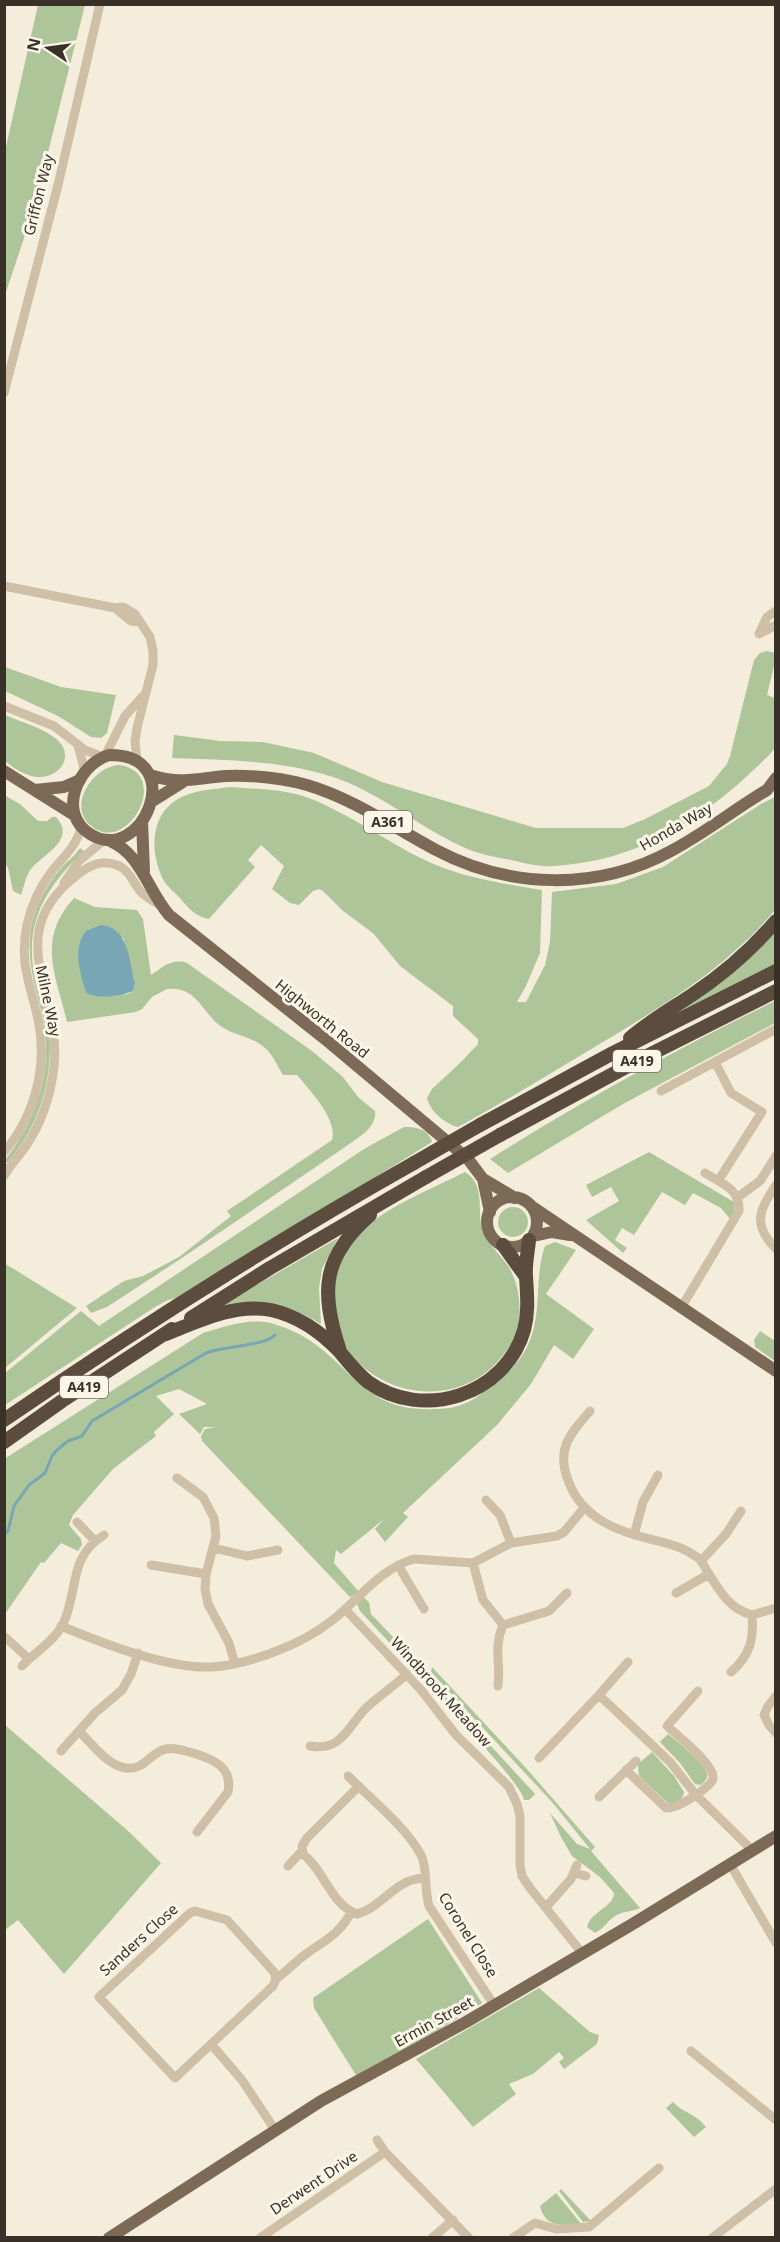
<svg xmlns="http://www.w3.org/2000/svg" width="780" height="2242" viewBox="0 0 780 2242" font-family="'Noto Sans',sans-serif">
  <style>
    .green { fill: #aec59a; fill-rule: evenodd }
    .water { fill: #78a6b4 }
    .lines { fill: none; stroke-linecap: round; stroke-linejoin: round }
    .stream { stroke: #78a6b4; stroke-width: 3 }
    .minor { stroke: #cebfa6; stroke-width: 9 }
    .major { stroke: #7c6a57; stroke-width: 12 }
    .highway { stroke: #5b4c3e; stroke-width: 14 }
    .highway-bridge { stroke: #5b4c3e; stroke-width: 14 }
    .labels { text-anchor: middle; stroke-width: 6; stroke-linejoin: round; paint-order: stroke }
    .shield { fill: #fbf6e8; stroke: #736b62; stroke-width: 1.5 }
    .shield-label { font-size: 14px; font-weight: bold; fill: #393028 }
    .street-label { font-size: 15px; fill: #393028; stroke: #fbf6e8 }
  </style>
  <rect width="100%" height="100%" fill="#f4eddb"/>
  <path class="green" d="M38,5H85L34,208L5,295V151Z
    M767,651L775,653V662L767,695L775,698V747L772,752C721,804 661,849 587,862C572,864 557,867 542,866C531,865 521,862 511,860C494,857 478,854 463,847C417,826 378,791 330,776C279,760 224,760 172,758L174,735L221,741L263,742L314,753L382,782L536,828H623L645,819L709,786L727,764L730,756L754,660L760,653Z
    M5,667L61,687L116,695L107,733L101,738L91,737L58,716L5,691Z
    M5,715C21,722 41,727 55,738C76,754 61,778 38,777C25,776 15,769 5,761Z
    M119,765C174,773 126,858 90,825C67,805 94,766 119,765Z
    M230,787C255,789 282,789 306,797C352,814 391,846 436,865C470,879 506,884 542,890L540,953L526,986L517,1002H526L545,965L550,942L552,892L616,884L663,867L761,804L775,797V910C726,969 658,1009 593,1048C548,1075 504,1102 458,1127C445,1124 430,1111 427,1098L432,1089L460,1063L478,1044V1039L453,1016V1006L400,966L374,934L342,910L323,891L319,889L313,891L299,905L290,903L272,889L284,866L261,845L248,860L255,867L209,919C196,917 188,908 180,898C175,893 168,887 164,881C151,858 149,821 172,803C189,790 209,790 230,787Z
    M4,795L20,804L38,821H47L52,817H56C77,840 43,854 31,869C26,875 24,887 21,895L13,891L8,868L5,863Z
    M80,848L84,851C45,888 22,925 36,981C40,998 47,1013 49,1030C54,1078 39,1127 7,1163L5,1160C38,1118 54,1068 42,1014C35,985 26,960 31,929C35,906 46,886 61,868C67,861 75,856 80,848Z
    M74,898L95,907L137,910L143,919L151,975C163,967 172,958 187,963L312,1051L343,1077L358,1097L375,1111C377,1127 359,1137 348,1145L182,1258L107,1307L91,1313L86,1306L124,1281L143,1276L179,1257L231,1216L227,1211L332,1140C338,1119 310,1091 297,1075H283C278,1067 273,1055 265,1048C254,1037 235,1036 222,1027C202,1014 198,986 167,989L152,997L142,1009L136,1012L67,1022C56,975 36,940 74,898ZM123,937L135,983L133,991L128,994L94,996Z
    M775,928V966L672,1016Z
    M775,1001V1023L623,1104L508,1173L490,1159C582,1101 677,1049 775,1001Z
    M404,1127C416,1127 429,1129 432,1142L183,1297L168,1300L155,1307L5,1405V1373L81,1311L99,1326L364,1149Z
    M649,1152L734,1202V1214L731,1220L721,1208L693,1193L685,1205L662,1192L634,1235L622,1228L615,1240L627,1248L623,1253L586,1220L619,1201L611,1187L592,1197L586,1185Z
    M465,1172C486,1184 477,1212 482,1230C485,1242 504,1257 511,1271C522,1293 523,1323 510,1345C453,1439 306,1378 337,1273C342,1257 350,1243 362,1231C385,1207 434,1188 465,1172Z
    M498 1222a15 15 0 1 1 30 0a15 15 0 1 1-30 0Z
    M338,1238L322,1269L319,1288L321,1324C287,1304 260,1297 222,1307V1305Z
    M555,1242L576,1250L546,1294L594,1329L573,1359L554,1345L531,1384L497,1425L403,1513L408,1517L385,1542L375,1529L384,1519L341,1554L336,1550L334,1563L359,1592L350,1597L202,1441L201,1436L205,1429L216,1427H204L200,1434L179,1414L207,1404L179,1389L156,1396L174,1414L154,1432L156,1436L113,1469L73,1515L69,1525L81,1539L82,1545L78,1551L61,1543L44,1563L41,1562L5,1614L4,1459L203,1333C225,1327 250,1317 274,1324C288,1328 303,1335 315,1344C358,1376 371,1412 435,1409C452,1409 467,1405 481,1394C498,1381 516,1368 526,1349C544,1314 533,1280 545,1246Z
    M4,1263L77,1308L5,1368H4Z
    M760,1331L775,1341V1361L755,1347L754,1340Z
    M363,1597L369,1602L371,1614L417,1662V1666L415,1670L360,1611L357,1604Z
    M432,1667L526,1768L595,1847L591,1851L640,1908C632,1912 622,1911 615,1916C607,1921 605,1928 595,1933L587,1927C591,1911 614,1907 614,1893L600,1877L572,1856L561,1837L550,1813L577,1844L590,1849L552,1802L431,1672Z
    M427,1676L535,1794L529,1800H524C521,1782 444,1704 427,1685L425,1678Z
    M5,1725L127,1830L161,1863L64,1974L18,1920L5,1930Z
    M668,1734C676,1740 705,1764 707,1773C708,1779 705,1781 701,1785L695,1784L680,1763L660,1742Z
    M652,1752L674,1776L684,1792C683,1800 677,1801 669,1804L639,1776L638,1764Z
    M428,1919L482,2003L359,2080L314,2008L313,1998Z
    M539,1988L590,2032L599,2035L597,2044L564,2069L559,2062L564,2058L559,2052L533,2074L509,2084L516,2094L473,2127L416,2059Z
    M673,2102C684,2114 694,2112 706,2127L694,2137L666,2108Z
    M561,2189L591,2221L583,2222L559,2191Z
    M556,2193L582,2225C562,2225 545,2228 540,2206Z"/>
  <path class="water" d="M101,925C129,927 129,962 135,983L133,991C123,996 94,1000 86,992C80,972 72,949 86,931Z"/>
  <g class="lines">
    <path class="stream" d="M4,1534L8,1531L14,1506L29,1485L45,1473L52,1456L57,1450L68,1441L82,1436L92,1421L206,1353C223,1346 265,1346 275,1335"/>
    <path class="minor" d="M4,393L58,185L100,4
      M4,586L115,608L123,607L135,614L150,637L153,651V665L137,728L135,741L137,761
      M115,608L131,621L139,622
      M759,634L767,617L776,611
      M759,634L776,625
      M4,706L54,726L85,750L103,757
      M78,745L85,772
      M105,756L125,716L144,695
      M64,883L79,861L104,840
      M715,1062L731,1093L762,1112L718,1181
      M661,1091L776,1029
      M4,1152C35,1116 48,1065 38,1019C30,983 19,963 27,925C31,906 40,887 52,871C66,854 75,848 82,826
      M4,1176C10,1165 19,1156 26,1146C42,1122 51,1095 54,1066C62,993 0,935 76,876C88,866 101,859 117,865C130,870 133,883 141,892C146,897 153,901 160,905
      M776,1185C759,1211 752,1224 776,1249
      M738,1197L760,1181L776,1156
      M681,1308L739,1211C740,1188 722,1184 705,1173
      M590,1411C570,1434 556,1449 568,1480C581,1518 618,1532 654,1540C670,1544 683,1547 697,1557C702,1560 704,1566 707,1571C719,1590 729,1609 752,1615C754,1639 750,1656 731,1672
      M177,1478L203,1497L214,1518L216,1536L206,1574L205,1589L208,1604L229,1643L235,1664
      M486,1500L500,1515L511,1543
      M77,1522L94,1540
      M634,1535L643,1502L658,1475
      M214,1548L247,1556L278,1550
      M701,1561L726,1534L741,1511
      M473,1563L483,1600L503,1625C493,1649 501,1662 498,1686
      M151,1565L206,1574
      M398,1565L424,1609
      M676,1593L709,1574
      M345,1609L421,1690L456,1735L509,1787L517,1804L520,1816V1865L522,1876L530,1888L582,1953
      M752,1615L776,1608
      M503,1625L549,1611L567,1593
      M61,1626C102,1643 168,1669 211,1667C233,1666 253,1660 274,1652C296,1644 315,1634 334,1619C359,1599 381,1568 414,1559L473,1563L511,1543L557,1536L564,1532L584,1508
      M5,1637L29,1659
      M628,1662L599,1695L670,1762L696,1795L753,1851
      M22,1666C34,1653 53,1642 62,1626C79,1594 67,1557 104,1535
      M776,1696L768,1706L764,1715L769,1725L776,1733
      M79,1731C91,1743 107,1765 125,1768C145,1771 150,1752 166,1749C175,1747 184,1751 193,1753C213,1759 233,1767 228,1792L197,1832
      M310,1746C342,1752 348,1726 366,1708C379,1696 394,1686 407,1674
      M61,1751L95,1713L122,1690L131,1674L138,1653
      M539,1758L599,1695
      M626,1770L666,1808C676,1808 687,1801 696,1795C701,1792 711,1784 713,1779C716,1766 677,1735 667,1726L698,1691
      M348,1776C370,1798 407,1828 421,1855C428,1869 424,1890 429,1906L494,2005
      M359,1786L307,1838L302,1846L303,1854C324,1870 331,1905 357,1914C382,1908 394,1879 424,1878
      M599,1797L636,1761
      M730,1864L776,1943
      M288,1866L302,1851
      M574,1873L586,1876
      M546,1907L571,1879L577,1865
      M195,1911L227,1920L274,1972L276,1979L273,1986L175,2078L99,1997L190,1913Z
      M276,1979C287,1971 296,1961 306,1954C324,1941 341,1933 351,1912
      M211,2044L242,2080L275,2130
      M691,2051L776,2120
      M377,2140L385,2152
      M260,2238L385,2152L469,2238
      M432,2238L453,2220
      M513,2238L535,2223L556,2229L589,2227L659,2168
      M712,2238L776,2189"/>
    <path class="major" d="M109,755C190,754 142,867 90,834C57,813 77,765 109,755Z
      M4,771L74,815
      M150,775C178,785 198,778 226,776C253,775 281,778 307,785C354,799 393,827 436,850C510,889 598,891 671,851C705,833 735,809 767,790L776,778
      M35,790L64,787L80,780
      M151,802L183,782
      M142,821L144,871
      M110,841C141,854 147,889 169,915L325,1039L468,1159L483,1179L490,1212
      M483,1179L515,1198
      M487 1222a25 25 0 1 1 50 0a25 25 0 1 1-50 0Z
      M531,1206L776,1371
      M533,1236L552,1232L570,1235
      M109,2238L321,2101L466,2022L631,1925L776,1836"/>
    <path class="highway" d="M630,1038C650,1021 671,1009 692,995C722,975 752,949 776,921
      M480,1125L613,1053L776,971
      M500,1135L637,1061L776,991
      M503,1245L526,1277
      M191,1318L270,1268L426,1177
      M166,1334C198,1321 235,1303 271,1310C298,1316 321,1332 340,1352C349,1363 357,1373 368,1382C422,1421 505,1396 524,1330C529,1311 527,1295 526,1276C525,1264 528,1252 529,1240
      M340,1351C320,1292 322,1257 370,1215
      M4,1420C137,1329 274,1242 414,1163
      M4,1442L62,1401L172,1329"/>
    <path class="highway-bridge" d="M414,1163L480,1125
      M426,1177L500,1135"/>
  </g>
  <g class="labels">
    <g class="shield">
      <rect x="364" y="811" width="48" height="22" rx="4.5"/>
      <rect x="613" y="1050" width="48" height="22" rx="4.5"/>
      <rect x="60" y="1376" width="48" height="22" rx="4.5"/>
    </g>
    <g class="shield-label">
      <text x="388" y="827">A361</text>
      <text x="637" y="1066">A419</text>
      <text x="84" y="1392">A419</text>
    </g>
    <g class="street-label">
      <text transform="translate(39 195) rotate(-76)" y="5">Griffon Way</text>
      <text transform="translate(676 827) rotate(-30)" y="5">Honda Way</text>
      <text transform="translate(48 1001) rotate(78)" y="5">Milne Way</text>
      <text transform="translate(322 1019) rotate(39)" y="5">Highworth Road</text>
      <text transform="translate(441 1692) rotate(48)" y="5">Windbrook Meadow</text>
      <text transform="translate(468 1935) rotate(58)" y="5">Coronel Close</text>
      <text transform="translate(139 1940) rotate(-42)" y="5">Sanders Close</text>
      <text transform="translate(434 2022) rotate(-29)" y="5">Ermin Street</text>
      <text transform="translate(314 2183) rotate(-34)" y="5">Derwent Drive</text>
    </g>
  </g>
  <rect width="780" height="2242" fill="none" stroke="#393028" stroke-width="12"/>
  <g transform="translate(48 48) rotate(283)" stroke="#fbf6e8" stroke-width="4.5" paint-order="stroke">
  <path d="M0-4.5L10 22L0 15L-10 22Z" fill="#393028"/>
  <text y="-9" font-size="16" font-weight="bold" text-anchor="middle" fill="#393028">N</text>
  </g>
</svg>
